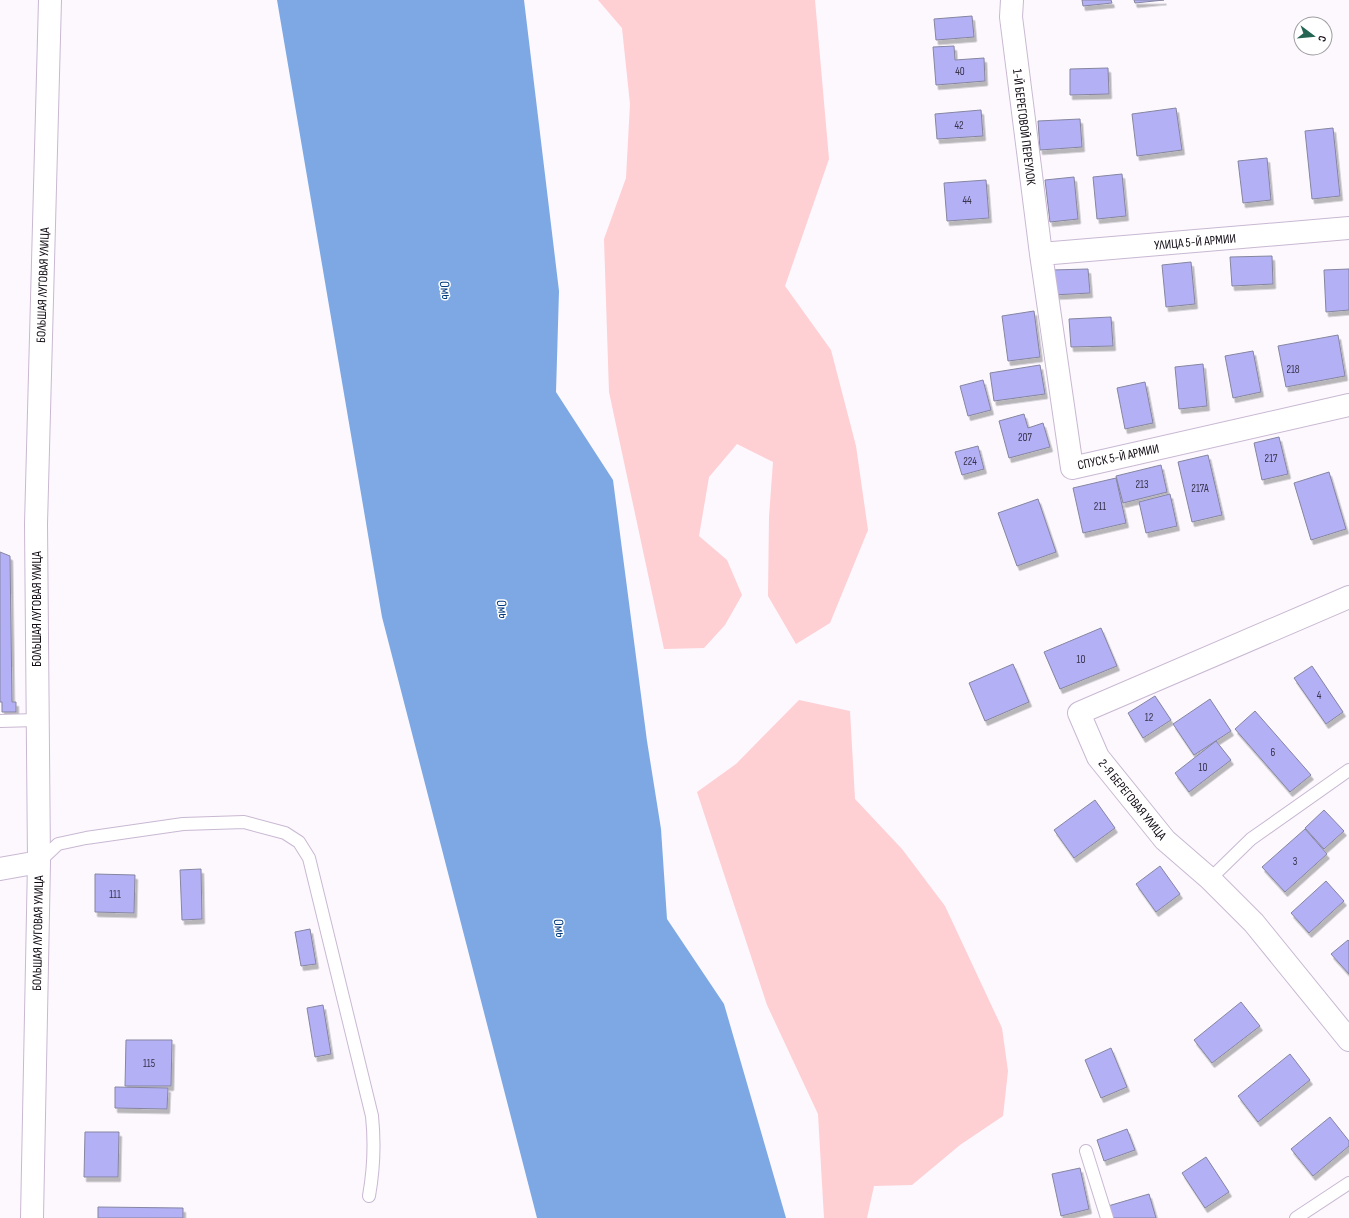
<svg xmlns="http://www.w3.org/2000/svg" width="1349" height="1218" viewBox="0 0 1349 1218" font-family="'Sofia Sans Condensed',sans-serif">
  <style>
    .green { fill: #fecfd3 }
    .water { fill: #7da8e3 }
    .building { fill: #b3b0f6; stroke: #8585a0; filter: url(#shadow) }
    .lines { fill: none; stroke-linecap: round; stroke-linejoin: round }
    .lane-casing { stroke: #c9b8d2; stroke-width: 14 }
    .street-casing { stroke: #c9b8d2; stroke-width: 24 }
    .lane { stroke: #fff; stroke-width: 12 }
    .street { stroke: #fff; stroke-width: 22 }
    .labels { text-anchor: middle; stroke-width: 3; stroke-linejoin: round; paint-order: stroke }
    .number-label { font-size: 11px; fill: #38334b }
    .street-label { font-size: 13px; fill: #0f0912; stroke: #fff }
    .water-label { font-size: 14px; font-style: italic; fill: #00397d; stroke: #fff }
  </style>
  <defs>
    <filter id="shadow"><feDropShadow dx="2.5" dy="4.5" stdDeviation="0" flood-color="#0004"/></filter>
  </defs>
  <rect width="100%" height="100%" fill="#fcf8fe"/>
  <path class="green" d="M598,0H815L829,159L785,286L831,350L856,446L868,530L830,623L796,644L768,596L769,517L773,462L737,444L709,477L699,536L727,560L742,595L725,625L704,648L664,649L609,392L604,239L626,178L630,104L622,28Z
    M799,700L850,711L855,799L902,849L945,906L1002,1028L1008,1071L1003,1116L960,1145L912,1185L874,1186L867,1218H824L818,1114L767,1005L697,792L736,764Z"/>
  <path class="water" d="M277,0H524L559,291L556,392L613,480L647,741L661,829L667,919L724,1004L786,1218H537L382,617Z"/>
  <path class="building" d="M1082,0H1111L1112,3L1083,6Z
    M1134,0H1164L1135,3Z
    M972,16L974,37L936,40L934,19Z
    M954,46L955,60L984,58L985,81L936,85L933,47Z
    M1108,68L1109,94L1070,95V69Z
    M1176,108L1182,150L1137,156L1132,114Z
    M981,110L983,136L937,139L935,114Z
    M1080,119L1082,147L1040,150L1038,121Z
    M1333,128L1340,196L1312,199L1305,131Z
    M1267,158L1271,200L1243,203L1238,161Z
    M1122,174L1126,216L1097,219L1093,177Z
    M1074,177L1078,219L1050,222L1045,180Z
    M986,180L989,218L947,221L944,183Z
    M1272,256L1273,284L1232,286L1230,257Z
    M1191,262L1195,304L1166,307L1162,265Z
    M1088,269L1090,293L1053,295L1052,270Z
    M1349,269V310L1326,312L1324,270Z
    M1034,311L1040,357L1008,361L1002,316Z
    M1111,317L1113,346L1071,347L1069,319Z
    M1338,335L1345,376L1286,387L1278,346Z
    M1253,351L1261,392L1233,398L1225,356Z
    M1203,364L1207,406L1179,409L1175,367Z
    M1040,365L1045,394L994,401L990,373Z
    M983,380L991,410L968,416L960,386Z
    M1145,382L1153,423L1125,429L1117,388Z
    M1024,414L1028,428L1043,423L1050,447L1009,458L999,421Z
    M1279,437L1288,474L1262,480L1254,443Z
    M978,446L984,469L962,475L955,452Z
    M1208,455L1222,515L1192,522L1178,462Z
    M1161,465L1167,492L1123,503L1116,476Z
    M1329,472L1346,529L1311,540L1294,483Z
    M1116,478L1126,523L1083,533L1073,488Z
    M1170,494L1177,526L1146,533L1139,502Z
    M1038,499L1056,552L1017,566L998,513Z
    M0,552L10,556L12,702H16V712H2V702H0Z
    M1101,628L1117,666L1060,689L1044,652Z
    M1013,664L1029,702L985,721L969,683Z
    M1312,666L1343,712L1326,724L1294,678Z
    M1155,696L1171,720L1143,738L1128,713Z
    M1210,699L1231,731L1194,755L1173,724Z
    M1255,711L1311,775L1290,792L1235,729Z
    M1216,741L1231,760L1189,792L1175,773Z
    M1095,800L1115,828L1074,858L1054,830Z
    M1324,810L1344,831L1324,849L1305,828Z
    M1305,829L1327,854L1285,892L1262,867Z
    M1160,866L1180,894L1156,912L1136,884Z
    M201,869L202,919L182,920L180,870Z
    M95,874L135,875L134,913L95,912Z
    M1326,881L1344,901L1309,933L1291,913Z
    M310,929L316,964L301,966L295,932Z
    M1348,940L1349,941V974L1331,954Z
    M1241,1002L1260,1026L1212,1063L1194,1040Z
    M323,1005L331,1054L315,1057L307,1008Z
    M126,1040H172L171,1086H125Z
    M1111,1048L1127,1087L1101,1098L1085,1060Z
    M1290,1054L1310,1080L1258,1122L1238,1096Z
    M115,1087L168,1088L167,1109L115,1108Z
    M1330,1117L1349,1141V1146L1313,1176L1291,1149Z
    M1127,1129L1135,1150L1104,1161L1097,1140Z
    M85,1132H119L118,1177H84Z
    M1206,1157L1229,1192L1205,1208L1182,1173Z
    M1080,1168L1089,1209L1061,1216L1052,1174Z
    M1149,1194L1156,1218H1112L1108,1206Z
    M98,1207L183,1208V1218H98Z"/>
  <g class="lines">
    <defs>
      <path id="lane" d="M0,721L37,720
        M39,862L58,844L86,838L183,824L244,822L285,833L299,842L309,858L372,1116C375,1145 374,1168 369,1196
        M1210,879L1251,839L1349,770
        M1086,1151L1107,1218
        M1296,1218L1349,1183"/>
      <path id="street" d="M1012,0L1011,17L1041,254L1072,468L1349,405
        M1041,254L1349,228
        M1349,597L1079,713L1098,757L1165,840L1210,879L1254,923L1349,1040
        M0,869L39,862
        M32,1218L39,862L36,524L50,0"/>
    </defs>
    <use href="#lane" class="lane-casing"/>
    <use href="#street" class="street-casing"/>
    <use href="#lane" class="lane"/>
    <use href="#street" class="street"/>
  </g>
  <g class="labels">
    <g class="number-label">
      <text x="960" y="75">40</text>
      <text x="959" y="129">42</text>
      <text x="967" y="204">44</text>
      <text x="1293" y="373">218</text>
      <text x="1025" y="441">207</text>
      <text x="1271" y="462">217</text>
      <text x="970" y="465">224</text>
      <text x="1142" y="488">213</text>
      <text x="1200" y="492">217А</text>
      <text x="1100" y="510">211</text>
      <text x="1081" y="663">10</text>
      <text x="1319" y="699">4</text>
      <text x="1149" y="721">12</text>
      <text x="1273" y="756">6</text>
      <text x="1203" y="771">10</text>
      <text x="1295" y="865">3</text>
      <text x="115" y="898">111</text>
      <text x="149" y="1067">115</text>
    </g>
    <g class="street-label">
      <text transform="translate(1025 127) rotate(83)" y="5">1-Й БЕРЕГОВОЙ ПЕРЕУЛОК</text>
      <text transform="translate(1195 241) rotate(-5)" y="5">УЛИЦА 5-Й АРМИИ</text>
      <text transform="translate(42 285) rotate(-88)" y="5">БОЛЬШАЯ ЛУГОВАЯ УЛИЦА</text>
      <text transform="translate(1118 456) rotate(-12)" y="5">СПУСК 5-Й АРМИИ</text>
      <text transform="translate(36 609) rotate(-90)" y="5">БОЛЬШАЯ ЛУГОВАЯ УЛИЦА</text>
      <text transform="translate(1133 799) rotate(51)" y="5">2-Я БЕРЕГОВАЯ УЛИЦА</text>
      <text transform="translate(37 933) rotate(-89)" y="5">БОЛЬШАЯ ЛУГОВАЯ УЛИЦА</text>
    </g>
    <g class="water-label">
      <text transform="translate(446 290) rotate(80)" y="5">Омь</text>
      <text transform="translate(503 609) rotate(80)" y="5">Омь</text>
      <text transform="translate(560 928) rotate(80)" y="5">Омь</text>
    </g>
  </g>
  <g transform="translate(1313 36) rotate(106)"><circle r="19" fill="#ffffff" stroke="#9f9da0"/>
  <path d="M0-3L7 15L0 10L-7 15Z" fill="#256452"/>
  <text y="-6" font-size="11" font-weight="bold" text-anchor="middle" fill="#0f0912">С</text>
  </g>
</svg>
